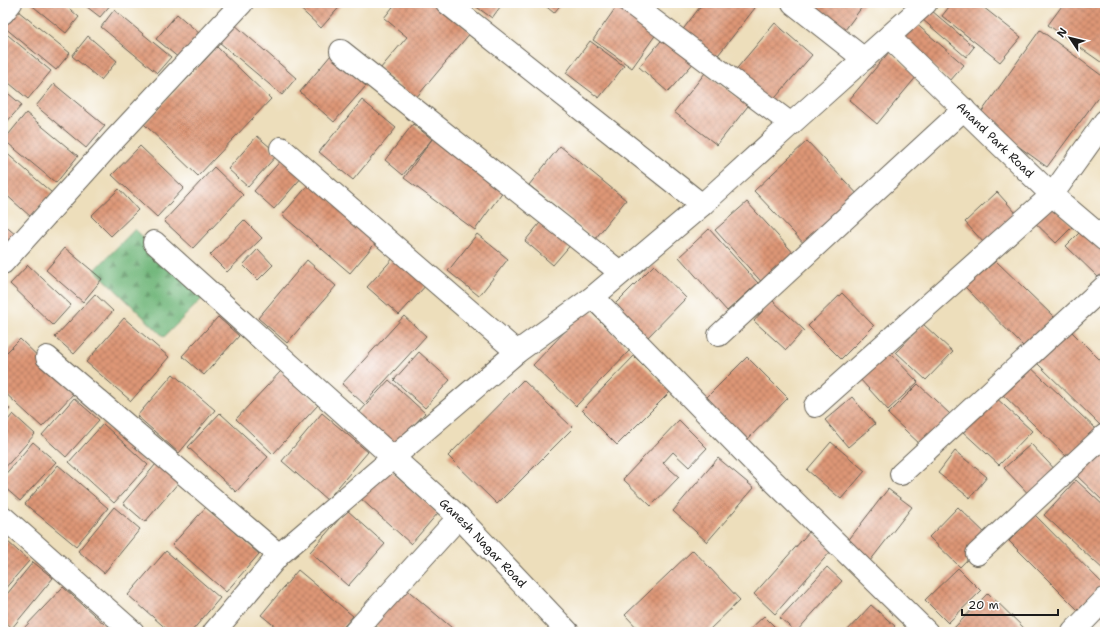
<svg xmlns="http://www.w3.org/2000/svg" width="1108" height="635" viewBox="0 0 1108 635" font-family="'Shantell Sans',sans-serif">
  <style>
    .forest { fill: url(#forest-firs); stroke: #476a4c }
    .building { fill: url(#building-cross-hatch) }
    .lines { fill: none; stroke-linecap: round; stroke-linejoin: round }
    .minor-casing { stroke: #656054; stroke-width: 24 }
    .minor { stroke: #fff; stroke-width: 22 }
    .labels { text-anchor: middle; stroke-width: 3.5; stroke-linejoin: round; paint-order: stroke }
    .street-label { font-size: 12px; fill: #1c1c1c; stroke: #fff }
  </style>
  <defs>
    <pattern id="forest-firs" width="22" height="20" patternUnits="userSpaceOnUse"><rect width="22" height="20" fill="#72b77b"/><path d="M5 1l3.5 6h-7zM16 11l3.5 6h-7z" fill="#5d9464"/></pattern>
    <pattern id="building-cross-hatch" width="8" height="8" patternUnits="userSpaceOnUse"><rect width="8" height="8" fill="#de9676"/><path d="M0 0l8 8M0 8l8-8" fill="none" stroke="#b37a60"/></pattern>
  </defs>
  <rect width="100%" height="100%" fill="#fff"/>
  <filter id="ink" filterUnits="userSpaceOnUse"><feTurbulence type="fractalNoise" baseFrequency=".025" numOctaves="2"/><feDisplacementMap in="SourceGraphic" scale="8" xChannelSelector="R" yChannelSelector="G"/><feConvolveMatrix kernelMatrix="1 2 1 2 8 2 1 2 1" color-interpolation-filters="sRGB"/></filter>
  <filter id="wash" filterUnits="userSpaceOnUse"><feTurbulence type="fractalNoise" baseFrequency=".012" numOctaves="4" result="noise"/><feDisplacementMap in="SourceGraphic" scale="16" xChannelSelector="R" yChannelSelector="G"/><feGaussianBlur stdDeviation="0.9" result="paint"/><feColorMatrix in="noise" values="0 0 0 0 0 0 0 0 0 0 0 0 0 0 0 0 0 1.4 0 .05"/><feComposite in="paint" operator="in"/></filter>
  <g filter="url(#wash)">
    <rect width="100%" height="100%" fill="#eddebb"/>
    <path class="forest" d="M135,229L204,297L164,337L95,270Z"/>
    <g id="blocks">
      <path class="building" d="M29,3H63L79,17L66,33Z
        M82,3H112L100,17Z
        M294,3H343L321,28Z
        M396,3H435L471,32L415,99L380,69L407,37L384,18Z
        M471,3H503L492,18Z
        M542,3H562L554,13Z
        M619,3H621L659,30L632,68L593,40Z
        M703,3H750L755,8L715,59L681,32Z
        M808,3H865L845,30Z
        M952,3H978L1021,37L1000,62L942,16Z
        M1064,3H1105V65L1048,25Z
        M114,10L171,57L157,73L101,27Z
        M931,10L974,47L966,57L922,19Z
        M18,11L70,53L56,70L4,27Z
        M177,14L200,34L180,59L156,39Z
        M914,22L964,65L950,81L901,39Z
        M775,23L812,55L770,104L733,73Z
        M234,24L296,78L282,95L219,42Z
        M1040,30L1105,78V88L1047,167L978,117Z
        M3,31L51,71L28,99L3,78Z
        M666,35L696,60L668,92L639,67Z
        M88,36L117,61L101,80L72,56Z
        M590,41L624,66L599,98L566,73Z
        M217,47L271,99L198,176L144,124Z
        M889,52L917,76L877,124L849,100Z
        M331,55L366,86L334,122L300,92Z
        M705,73L748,106L717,145L674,112Z
        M54,84L105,126L86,148L36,106Z
        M3,89L22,105L3,126Z
        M362,100L396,128L353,180L319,152Z
        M26,113L78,156L56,183L4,140Z
        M413,124L432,139L403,175L385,160Z
        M435,135L506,187L475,230L404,178Z
        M257,136L278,154L248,187L228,169Z
        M807,141L863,200L810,250L754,191Z
        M140,146L184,188L157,217L112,175Z
        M560,146L626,200L595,239L529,185Z
        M3,150L52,193L31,217L3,192Z
        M283,158L303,176L274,209L254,191Z
        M214,167L243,195L193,248L164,221Z
        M311,182L378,240L350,273L282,215Z
        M119,189L138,210L111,236L91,216Z
        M997,192L1016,213L984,243L965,222Z
        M1047,201L1073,226L1056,243L1030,218Z
        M747,202L798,258L766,287L715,230Z
        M544,218L573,242L553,265L525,241Z
        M244,220L262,238L227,272L210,255Z
        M3,224L16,235L3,250Z
        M1086,226L1105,245V273L1100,279L1066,246Z
        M709,229L758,283L727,311L679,257Z
        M477,234L508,259L479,296L448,271Z
        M65,248L102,279L83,302L46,270Z
        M258,249L273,265L258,280L243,265Z
        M396,255L428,283L399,315L367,287Z
        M307,260L336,286L287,343L258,318Z
        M996,261L1054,317L1024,347L965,287Z
        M28,265L71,305L53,325L10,284Z
        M654,265L686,298L645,340L612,307Z
        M842,293L874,326L841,359L808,326Z
        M95,294L113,311L74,354L55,337Z
        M772,300L804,330L786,350L754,321Z
        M587,308L630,350L576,406L533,365Z
        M404,316L426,336L364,404L342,384Z
        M218,317L239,336L204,375L182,356Z
        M124,318L169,357L131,401L86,362Z
        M923,324L953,352L926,380L896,352Z
        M1069,329L1105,365V425L1102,427L1036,362Z
        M20,339L75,392L42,427L3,391V356Z
        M888,351L918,382L888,410L859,378Z
        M419,352L450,380L425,408L394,380Z
        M634,356L670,392L617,445L582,410Z
        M747,357L788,398L745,442L704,400Z
        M1026,363L1097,430L1069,459L999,391Z
        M281,371L318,405L273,454L236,419Z
        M173,374L215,410L179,453L137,416Z
        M389,380L425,413L393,448L357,415Z
        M523,380L573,428L497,504L448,456Z
        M918,384L951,415L922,446L888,414Z
        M993,395L1032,431L999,465L961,430Z
        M852,397L875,424L848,447L825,420Z
        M74,398L99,420L66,457L42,435Z
        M3,403L10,409L3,417Z
        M220,413L268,457L236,492L188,447Z
        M322,413L368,452L327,500L282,461Z
        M13,414L35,434L3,470V426Z
        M679,420L707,448L689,467L673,452L663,463L679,477L651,506L623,479Z
        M103,424L148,465L114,503L69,462Z
        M33,442L56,462L20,501L3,486V477Z
        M831,442L865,471L841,499L807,470Z
        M1031,444L1061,476L1034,500L1004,468Z
        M1105,444V503L1074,473Z
        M955,451L987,477L970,498L938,473Z
        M718,458L754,488L707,542L673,511Z
        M156,464L179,482L145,522L123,503Z
        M58,465L108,508L76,546L25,504Z
        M387,468L438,513L411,544L360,498Z
        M1076,480L1105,507V571L1044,515Z
        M888,489L912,507L870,561L847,542Z
        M114,507L140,529L104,573L78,551Z
        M206,507L259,554L226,592L172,545Z
        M958,507L989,537L960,567L929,537Z
        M347,510L385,544L348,586L310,552Z
        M1035,515L1104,585L1078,610L1009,541Z
        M810,531L832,550L775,614L754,594Z
        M7,541L29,561L3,591V546Z
        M693,550L740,600L707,632H641L625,615Z
        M166,551L220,598L191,632H170L128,595Z
        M33,562L53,578L12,628L3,620V599Z
        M827,567L842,581L796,632L780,618Z
        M958,568L981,591L948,623L925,600Z
        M298,570L353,616L339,632H282L261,615Z
        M63,587L104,624L97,632H26L23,629Z
        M404,587L452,628L449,632H383L373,624Z
        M988,593L1028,632H950Z
        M871,605L895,626L890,632H846Z
        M764,616L780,632H747Z
        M110,625L118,632H104Z"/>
    </g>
  </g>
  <g filter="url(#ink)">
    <use href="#blocks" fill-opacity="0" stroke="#656054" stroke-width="1"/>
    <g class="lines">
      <defs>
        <g id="minor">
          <path d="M447,3L702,205"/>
          <path d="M630,3L791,124"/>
          <path d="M793,3L864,59"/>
          <path d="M3,13L11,3"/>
          <path id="s1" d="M889,37L1052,195L1105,240"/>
          <path d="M341,51L621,273"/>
          <path d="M281,148L517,352"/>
          <path id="s2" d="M154,242L459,517L568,632"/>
          <path d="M3,263L114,140L242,3"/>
          <path d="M593,297L751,459L927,632"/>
          <path d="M719,335L964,109"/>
          <path d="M47,357L279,555"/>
          <path d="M815,406L1052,195L1105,121"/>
          <path d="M901,474L1105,286"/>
          <path d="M3,517L133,632"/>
          <path d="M977,554L1105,435"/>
          <path d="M214,632L279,555L517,352L593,297L702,205L791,124L926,3"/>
          <path d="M355,632L459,517"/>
          <path d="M1073,632L1105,599"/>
        </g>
      </defs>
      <use href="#minor" class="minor-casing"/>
      <use href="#minor" class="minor"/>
    </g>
  </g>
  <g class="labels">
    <g class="street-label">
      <text dy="4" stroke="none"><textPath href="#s1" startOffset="148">Anand Park Road</textPath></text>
      <text dy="4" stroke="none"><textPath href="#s2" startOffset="446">Ganesh Nagar Road</textPath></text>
    </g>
  </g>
  <rect width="1108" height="635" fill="none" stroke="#fff" stroke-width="16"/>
  <g transform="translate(1070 38) rotate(305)" stroke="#ffffff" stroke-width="3" paint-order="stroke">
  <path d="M0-3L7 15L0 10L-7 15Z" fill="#1c1c1c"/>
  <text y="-6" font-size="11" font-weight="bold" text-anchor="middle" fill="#1c1c1c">N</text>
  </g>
  <path d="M962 609v6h96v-6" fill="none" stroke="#1c1c1c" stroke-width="2"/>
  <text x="968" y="609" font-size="12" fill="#1c1c1c" stroke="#ffffff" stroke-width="3" paint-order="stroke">20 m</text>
</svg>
